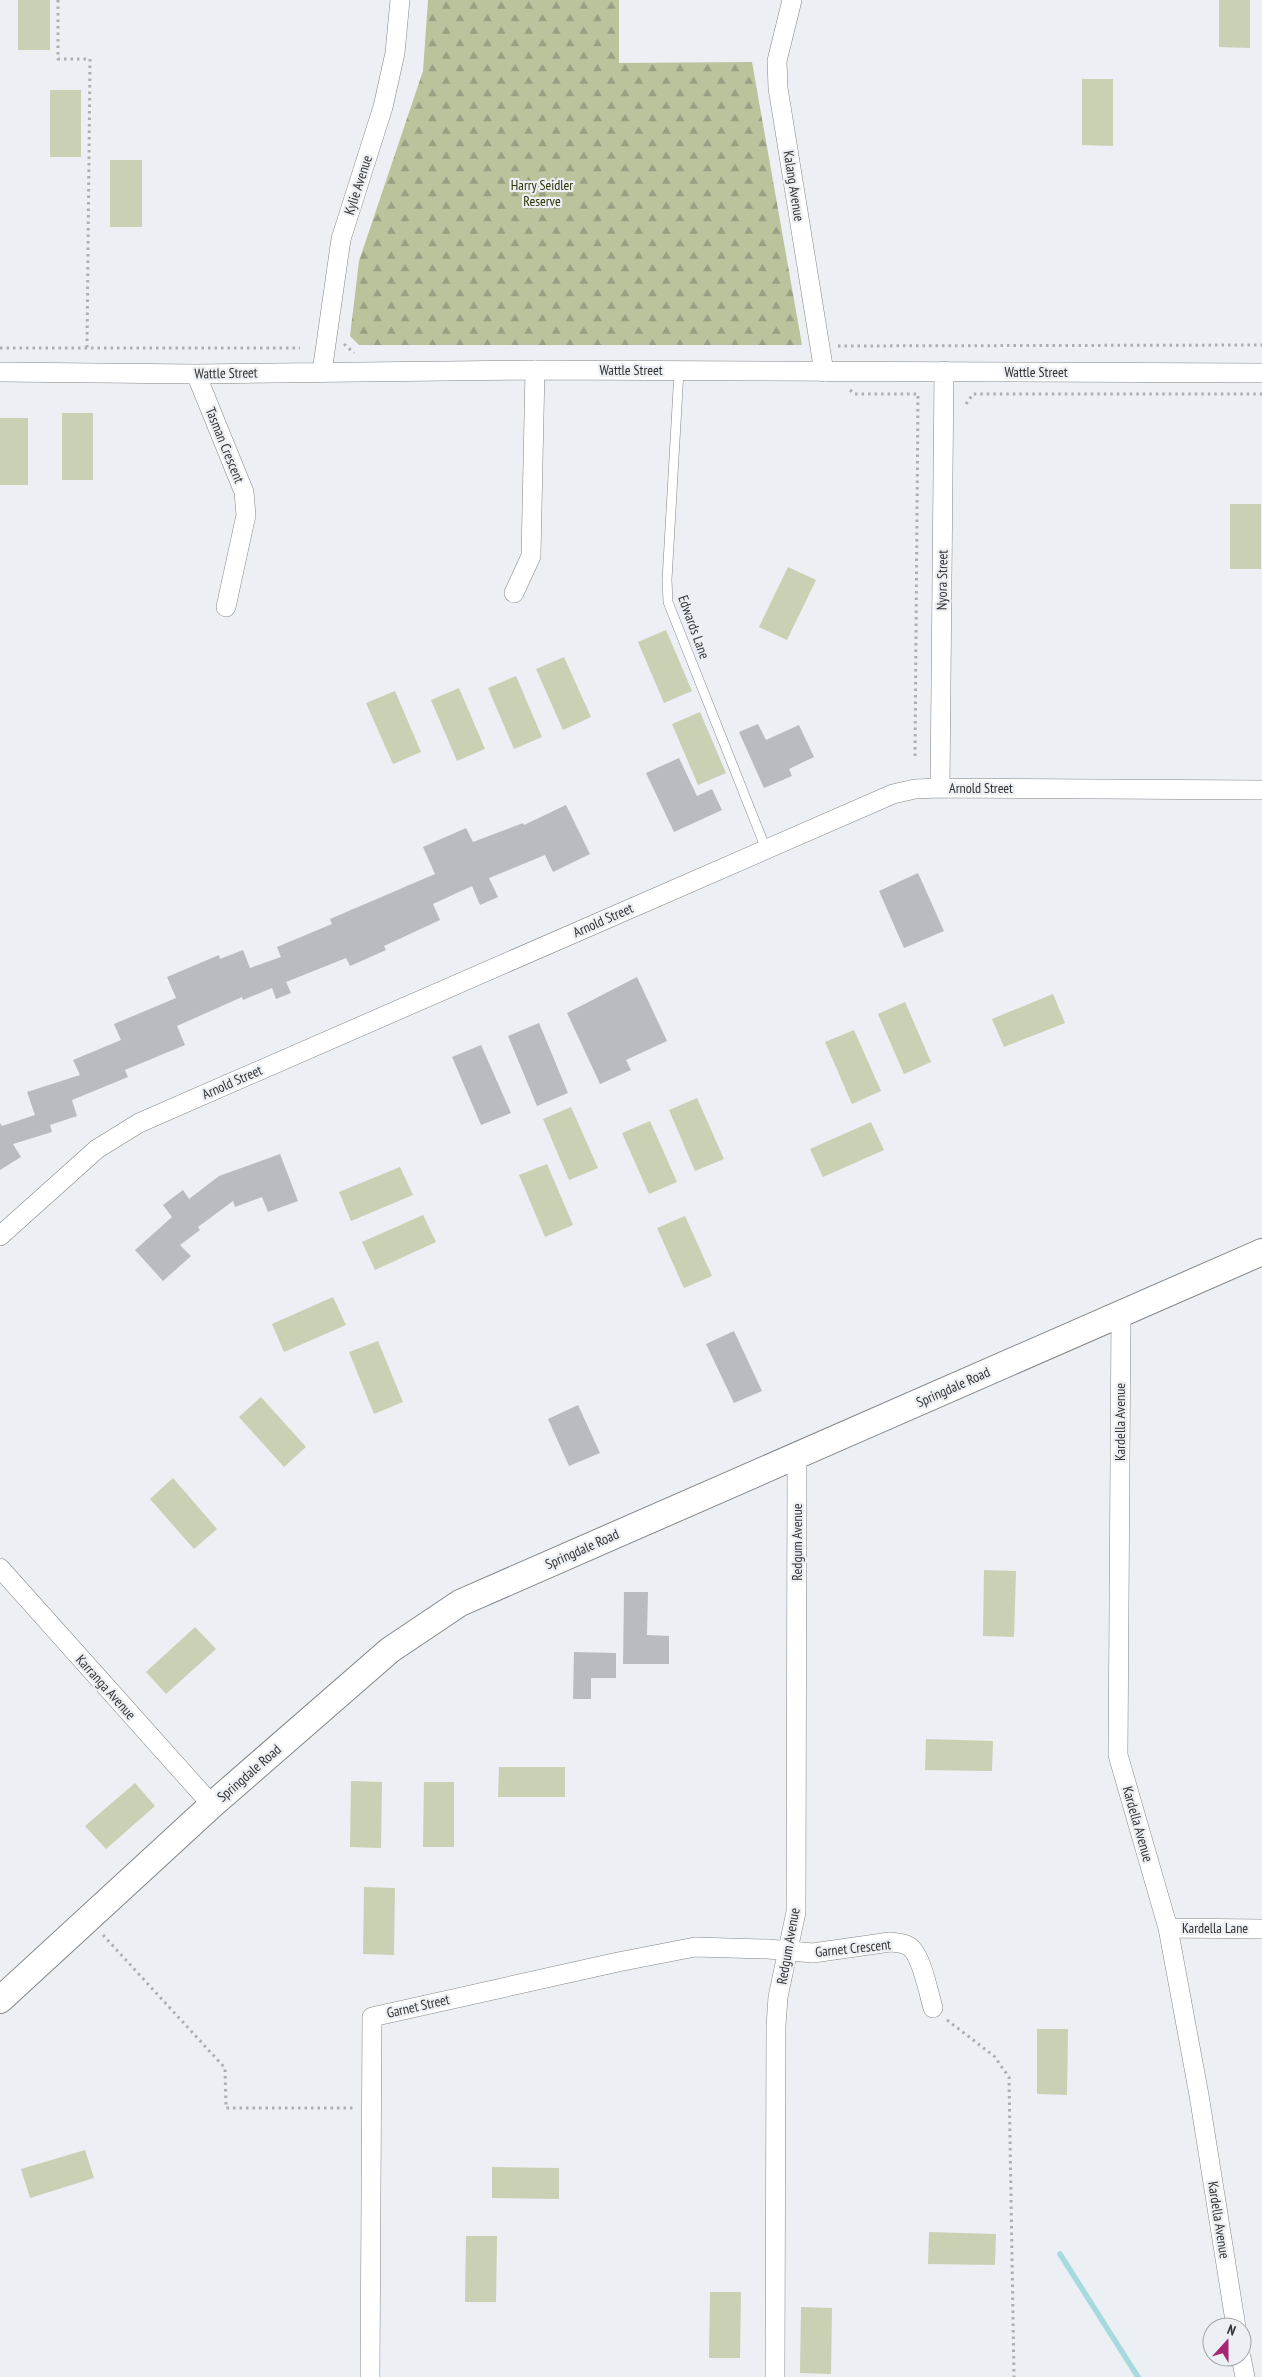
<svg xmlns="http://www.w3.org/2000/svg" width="1262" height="2377" viewBox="0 0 1262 2377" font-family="'PT Sans Narrow',sans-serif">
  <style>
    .grass { fill: #cad0b4 }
    .forest { fill: url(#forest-firs) }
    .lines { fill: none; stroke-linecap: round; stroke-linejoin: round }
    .stream { stroke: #a7dadf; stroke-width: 5.5 }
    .building { fill: #b8bbbf }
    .lane-casing { stroke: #838689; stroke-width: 10 }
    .street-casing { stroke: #838689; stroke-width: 20 }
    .secondary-casing { stroke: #838689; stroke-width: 28 }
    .path { stroke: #acafb2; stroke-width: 3; stroke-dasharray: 2.5 4; stroke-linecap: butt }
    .lane { stroke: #fff; stroke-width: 9 }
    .street { stroke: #fff; stroke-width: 19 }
    .secondary { stroke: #fff; stroke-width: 26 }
    .labels { text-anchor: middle; stroke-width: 4.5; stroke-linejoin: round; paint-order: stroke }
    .street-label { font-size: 14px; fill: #323335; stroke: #eceff3 }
    .park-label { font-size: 14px; fill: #2e3405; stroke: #eceff3 }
  </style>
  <defs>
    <pattern id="forest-firs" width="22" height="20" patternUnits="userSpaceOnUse" patternTransform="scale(1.25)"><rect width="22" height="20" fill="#bbc39d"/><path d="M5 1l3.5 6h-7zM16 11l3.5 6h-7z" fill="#999f81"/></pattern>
  </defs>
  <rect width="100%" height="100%" fill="#eceff3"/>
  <path class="grass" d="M18,0H50V50H18Z
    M1219,0H1250V48L1219,47Z
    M1082,79H1113V146L1082,145Z
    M50,90H81V157H50Z
    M110,160H142V227H110Z
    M62,413H93V480H62Z
    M0,418H28V485H0Z
    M1230,504H1261V569H1230Z
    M788,567L816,580L787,640L759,627Z
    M666,630L692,691L664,703L638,642Z
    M564,657L591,717L563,730L536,669Z
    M516,676L542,737L514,749L488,688Z
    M459,688L485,749L457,761L431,700Z
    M395,691L421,752L393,764L366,703Z
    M700,712L726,773L698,785L672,724Z
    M1053,994L1065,1023L1004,1047L992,1019Z
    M905,1002L931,1062L904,1074L878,1014Z
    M854,1030L881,1091L852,1104L825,1042Z
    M697,1098L724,1159L695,1171L669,1110Z
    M571,1107L598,1168L569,1180L543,1119Z
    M650,1121L677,1182L649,1194L622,1133Z
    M871,1122L884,1150L823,1177L810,1149Z
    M547,1164L573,1225L545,1237L519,1175Z
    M400,1167L413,1195L351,1221L339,1192Z
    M423,1215L436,1242L375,1270L362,1242Z
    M685,1216L712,1276L684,1288L657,1228Z
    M333,1297L346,1325L284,1352L272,1324Z
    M378,1341L403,1402L374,1414L349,1352Z
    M261,1397L306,1447L284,1467L239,1417Z
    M173,1478L217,1529L194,1549L150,1499Z
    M984,1570L1016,1571L1014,1637L983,1636Z
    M195,1627L216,1649L166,1694L146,1672Z
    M926,1739L993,1741L992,1771L925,1770Z
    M499,1767H565V1797H498Z
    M351,1781L382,1782L381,1848L350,1847Z
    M424,1782H454V1847H423Z
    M135,1783L155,1806L106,1849L85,1826Z
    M364,1887L395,1888L394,1955L363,1954Z
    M1037,2029H1068L1067,2095L1037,2094Z
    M85,2150L94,2178L30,2198L21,2169Z
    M492,2167L559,2168V2199L492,2198Z
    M929,2232L996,2234L995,2265L928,2264Z
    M466,2236H497L496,2302H465Z
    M710,2292H741L740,2358H709Z
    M801,2307L832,2308L831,2374L800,2373Z"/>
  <path class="forest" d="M428,0H619V63L752,62L802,345H359L350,336L359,261L423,71Z"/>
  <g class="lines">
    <path class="stream" d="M1060,2254L1138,2377"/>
  </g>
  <path class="building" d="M758,724L766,740L799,725L814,757L789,769L792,776L764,788L739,732Z
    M679,758L697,796L712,789L722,810L674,832L646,773Z
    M566,805L590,854L553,872L545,855L489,878L498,897L480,905L472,886L433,904L440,920L384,946L386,950L350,966L346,958L286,982L291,993L276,999L272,988L243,1000L242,997L177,1026L185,1045L125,1070L128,1077L72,1100L77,1116L50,1125L52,1132L13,1144L21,1157L0,1170V1123L2,1126L35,1115L27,1092L80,1075L73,1060L121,1040L114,1024L176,998L167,977L219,955L220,959L243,950L250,968L281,957L277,947L332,924L330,919L435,874L423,847L466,828L473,842L523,823L524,825Z
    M918,873L944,931L904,948L879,891Z
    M637,977L667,1041L626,1060L631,1070L600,1084L567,1013Z
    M539,1023L568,1093L537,1106L508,1036Z
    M481,1045L511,1113L481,1125L452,1057Z
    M280,1154L298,1201L268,1212L262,1197L235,1207L233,1201L198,1227L200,1230L180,1245L191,1256L163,1281L135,1250L172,1217L163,1205L183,1190L189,1199L219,1176Z
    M734,1331L762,1391L734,1403L706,1344Z
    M578,1405L600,1453L569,1466L548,1419Z
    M624,1592H648L647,1635L669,1636V1664H623Z
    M574,1652L616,1653V1678H591V1699H573Z"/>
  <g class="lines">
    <defs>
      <path id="lane" d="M679,371L667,580L668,602L766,849"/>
      <path id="street" d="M792,0L777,61L778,88L824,372
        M0,372L196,374L535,370L1262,373
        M322,372L341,239L383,107L395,53L400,0
        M196,374L244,492L246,515L226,607
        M514,593L531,556L535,370
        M940,788L944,371
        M0,1236L97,1149L139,1123L893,794L915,789L940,788L1262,790
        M1121,1313L1118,1755L1168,1928L1199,2095L1236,2327
        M0,1568L212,1805
        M1168,1928L1262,1929
        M1241,2357L1245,2377
        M370,2377L372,2017L618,1962L695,1947L768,1949L813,1953L890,1942C898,1943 907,1943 912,1949C922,1959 929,1994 933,2008
        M775,2377L776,2026L778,1997L796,1912L797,1455"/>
      <path id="secondary" d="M0,2000L212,1805L390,1650L460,1603L1262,1252"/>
    </defs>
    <use href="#lane" class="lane-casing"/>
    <use href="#street" class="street-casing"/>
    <use href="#secondary" class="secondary-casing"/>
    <path class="path" d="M58,0V59H90L87,348
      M344,344L354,353
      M838,346L1262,345
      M0,348H300
      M850,390L855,394H918L915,756
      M966,404L973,394H1262
      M103,1935L225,2068L226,2108H353
      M947,2020L994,2056L1009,2077L1014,2377"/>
    <use href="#lane" class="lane"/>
    <use href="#street" class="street"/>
    <use href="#secondary" class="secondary"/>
  </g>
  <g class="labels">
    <g class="street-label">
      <text transform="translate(358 185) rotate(-72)" y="5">Kylie Avenue</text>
      <text transform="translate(794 186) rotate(81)" y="5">Kalang Avenue</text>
      <text x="631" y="375">Wattle Street</text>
      <text x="1036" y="377">Wattle Street</text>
      <text transform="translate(226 373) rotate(-1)" y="5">Wattle Street</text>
      <text transform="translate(225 445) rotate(68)" y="5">Tasman Crescent</text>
      <text transform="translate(942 580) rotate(-89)" y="5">Nyora Street</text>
      <text transform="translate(694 627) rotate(70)" y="5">Edwards Lane</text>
      <text x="981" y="793">Arnold Street</text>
      <text transform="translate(603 920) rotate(-24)" y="5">Arnold Street</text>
      <text transform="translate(232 1082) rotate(-24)" y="5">Arnold Street</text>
      <text transform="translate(953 1387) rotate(-24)" y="5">Springdale Road</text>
      <text transform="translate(1120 1422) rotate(-90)" y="5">Kardella Avenue</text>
      <text transform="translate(797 1542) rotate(-90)" y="5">Redgum Avenue</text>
      <text transform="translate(582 1549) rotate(-24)" y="5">Springdale Road</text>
      <text transform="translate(106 1687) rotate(48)" y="5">Karranga Avenue</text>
      <text transform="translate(249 1773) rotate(-41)" y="5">Springdale Road</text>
      <text transform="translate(1138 1824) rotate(74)" y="5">Kardella Avenue</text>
      <text x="1215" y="1933">Kardella Lane</text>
      <text transform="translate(788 1946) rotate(-80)" y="5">Redgum Avenue</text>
      <text transform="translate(853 1948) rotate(-6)" y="5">Garnet Crescent</text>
      <text transform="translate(418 2006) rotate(-13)" y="5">Garnet Street</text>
      <text transform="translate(1219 2220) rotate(81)" y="5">Kardella Avenue</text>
    </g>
    <g class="park-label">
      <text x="542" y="190">Harry Seidler<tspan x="542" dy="16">Reserve</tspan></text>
    </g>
  </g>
  <g transform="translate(1227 2342) rotate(21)"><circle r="24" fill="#eceff3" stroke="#a2a4a7"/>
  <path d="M0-4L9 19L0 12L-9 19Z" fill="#a72673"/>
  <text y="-8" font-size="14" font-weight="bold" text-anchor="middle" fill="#323335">N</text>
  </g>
</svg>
